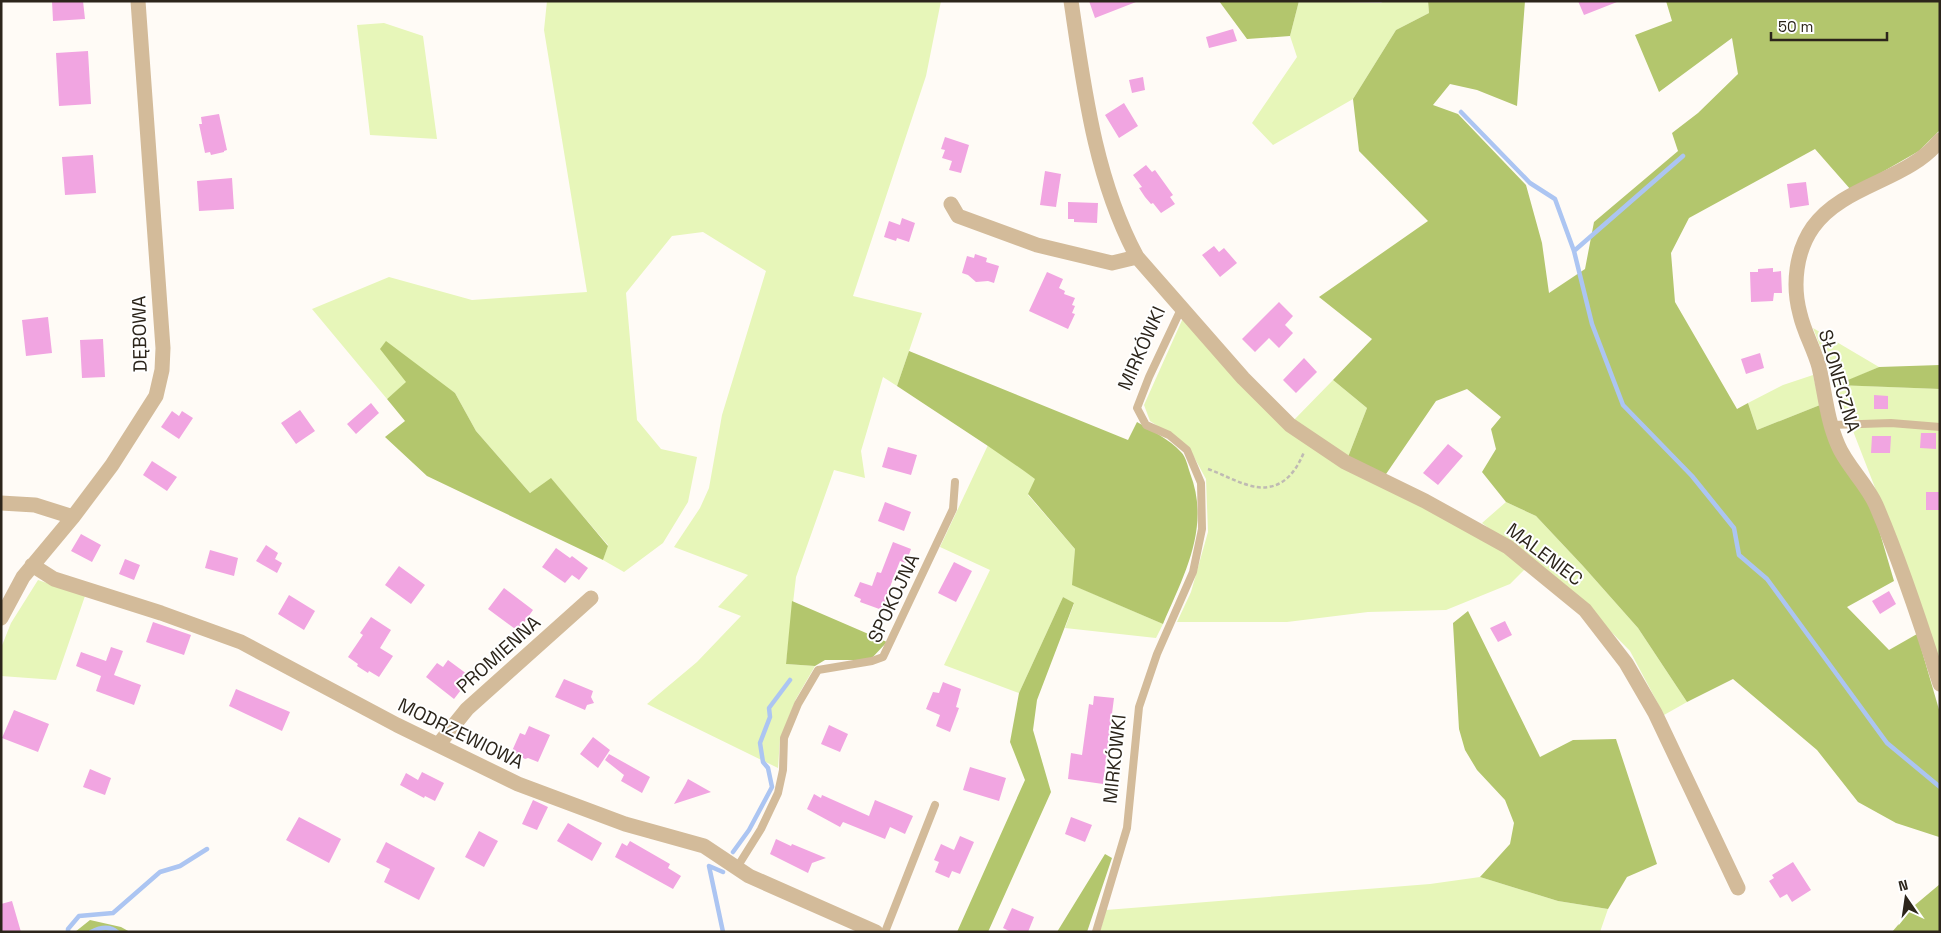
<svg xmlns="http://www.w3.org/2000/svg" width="1941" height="933" viewBox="0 0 1941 933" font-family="'Space Grotesk',sans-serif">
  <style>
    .green { fill: #e7f6b9 }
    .forest { fill: #b3c66d }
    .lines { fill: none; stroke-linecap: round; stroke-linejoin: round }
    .stream { stroke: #acc5f2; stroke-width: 4.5 }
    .building { fill: #f1a5e1 }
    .path { stroke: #bfbab3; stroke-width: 2.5; stroke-dasharray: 4 2.5; stroke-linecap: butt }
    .lane { stroke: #d3bb9a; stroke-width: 8 }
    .street { stroke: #d3bb9a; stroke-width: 15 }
    .labels { text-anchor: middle; stroke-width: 4; stroke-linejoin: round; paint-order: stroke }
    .street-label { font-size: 19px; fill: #2c251b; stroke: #fff }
  </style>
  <rect width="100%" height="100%" fill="#fffbf6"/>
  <path class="green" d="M547,1H941L926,76L853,296L922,313L897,386L883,377L861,451L865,478L834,470L796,577L786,664L815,666L796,699L780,739L778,768L647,704L697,662L741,616L718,607L748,575L674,547L700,508L709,488L722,415L766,271L703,232L672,236L626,293L637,420L661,449L697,457L688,502L663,543L624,572L603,560L608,545L551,479L530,493L476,431L455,393L381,349L407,382L387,399L312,309L389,277L472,300L587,292L544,30Z
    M1299,1L1381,3L1384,1H1428L1429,13L1396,30L1353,99L1273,145L1252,123L1297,57L1290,36Z
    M384,23L423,36L437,139L370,135L357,25Z
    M1183,318L1280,422L1496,544L1525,569L1510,584L1446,610L1368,612L1287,622H1177L1191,592L1208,532L1206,479L1188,446L1150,421L1144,405Z
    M1813,328L1879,367L1838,385L1940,389V667L1914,588Z
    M1813,375L1820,405L1757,430L1748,403L1783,385Z
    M1333,380L1367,408L1348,457L1292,422Z
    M988,445L1036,479L1028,495L1075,549L1073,585L1163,624L1156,638L1065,628L1074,604L1063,597L1019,693L944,665L990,570L940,547Z
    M1506,502L1536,516L1583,566L1638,628L1687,702L1664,715L1630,651L1573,593L1482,523Z
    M38,580L85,596L56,680L1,676V648L11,623Z
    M1480,877L1558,901L1608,909L1600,932H1100L1106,910L1430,884Z"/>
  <path class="forest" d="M1219,1H1299L1290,36L1247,39Z
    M1428,1H1525L1517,106L1477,90L1450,84L1433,105L1458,114L1526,185L1542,243L1549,293L1585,269L1594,222L1678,151L1672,133L1698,113L1738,74L1732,38L1659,92L1635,35L1672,21L1666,1H1940V130L1919,151L1851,190L1815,149L1689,218L1671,253L1675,302L1737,409L1748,403L1757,430L1820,405L1870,504L1877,523L1894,581L1847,607L1889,650L1917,634L1940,713V839L1939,837L1896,823L1858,802L1817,750L1733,679L1687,702L1638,628L1583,566L1536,516L1506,502L1482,472L1496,449L1491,429L1501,417L1467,389L1436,401L1384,477L1348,457L1367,408L1333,380L1372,339L1319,297L1428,221L1359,151L1353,99L1396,30L1429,13Z
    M386,341L455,393L476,431L530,493L551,478L608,546L603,560L427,476L385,437L405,421L387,399L406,382L380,349Z
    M909,351L1128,440L1137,422C1152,431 1169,439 1181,452C1186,457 1188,467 1190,473C1211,527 1184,575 1163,624L1072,585L1075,549L1028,494L1035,479C990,446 943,417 897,386Z
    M1940,365V389L1836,385L1879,367Z
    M1063,597L1074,603L1037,700L1033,730L1051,792L988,932H957L1025,780L1010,742L1019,693Z
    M792,601L887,642L870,660H825L815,666L786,664Z
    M1468,611L1540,757L1573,740L1616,739L1657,864L1627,877L1608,909L1558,901L1480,877L1510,844L1514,823L1505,800L1477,770L1465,750L1459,729L1453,623Z
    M1105,854L1112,858L1087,932H1057Z
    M1940,884V932H1892L1915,905Z
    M90,920L121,927L130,932H75Z"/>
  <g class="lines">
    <path class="stream" d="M1461,112L1530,183L1555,199L1574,251L1592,324L1623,405L1692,476L1734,528L1739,555L1767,579L1887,743L1940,787
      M1574,251L1683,156
      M733,852L749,830L772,787L768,768L763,762L760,743L770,717L769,708L790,680
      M723,872L709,866L723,932
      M68,932V929L79,916L113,913L160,872L180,866L207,849
      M91,932C99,928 109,925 117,932"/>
  </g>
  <path class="building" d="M52,1H83L85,19L53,21Z
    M1089,1H1136V2L1095,18Z
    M1578,1H1617V2L1584,15Z
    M1233,29L1237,41L1209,48L1206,37Z
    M88,51L91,104L59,106L56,53Z
    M1143,77L1145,90L1132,93L1129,80Z
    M1124,103L1138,126L1119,138L1105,115Z
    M219,114L227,150L224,151V152L211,155L210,152L205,153L199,124H202L201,117Z
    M945,137L969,145L961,173L949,170L952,161L942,158L945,150L941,149Z
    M93,155L96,193L65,195L62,157Z
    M1146,165L1152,172L1155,170L1173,195L1170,197L1175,204L1161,213L1153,203L1151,204L1145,197L1139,188L1142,187L1133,175Z
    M1045,171L1061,174L1056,207L1040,205Z
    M232,178L234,209L199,211L197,181Z
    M1806,182L1809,205L1790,208L1787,184Z
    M1068,202L1098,203L1097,223L1074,222V219H1068Z
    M902,218L915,223L909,242L897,238L896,241L884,237L889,221L900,225Z
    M1214,246L1219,252L1224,248L1237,263L1220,277L1202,255Z
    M975,254L987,258L986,262L999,266L994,283L988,281L976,282L968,275L962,273L967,256L974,258Z
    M1773,268V272L1781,271L1782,293H1774L1773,301L1751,302L1750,272H1758V269Z
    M1047,272L1063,279L1059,288L1065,291L1064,294L1075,298L1072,305L1075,306L1072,313L1075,314L1068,329L1029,311Z
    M1279,302L1293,316L1285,325L1293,333L1279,348L1269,338L1255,352L1242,339Z
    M48,317L52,353L26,356L22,320Z
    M103,339L105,377L82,378L80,340Z
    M1760,353L1764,368L1746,374L1741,359Z
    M1304,358L1317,372L1296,393L1283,380Z
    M1874,395L1888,396V409H1874Z
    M371,403L379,413L356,434L347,424Z
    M300,410L315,431L296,444L281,423Z
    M172,411L179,416L182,411L193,418L179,439L161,427Z
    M1921,433H1936V449L1920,448Z
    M1872,436H1891L1890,453H1871Z
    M1448,444L1463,456L1438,485L1423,473Z
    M888,447L917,455L911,475L882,467Z
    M152,461L177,477L167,491L143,475Z
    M1926,492H1940V510H1926Z
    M885,502L911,512L904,531L878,521Z
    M81,534L101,545L92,562L71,551Z
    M893,542L911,549L906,563L900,561L888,592L892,593L887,605L884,604L882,610L860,602L861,599L854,596L860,582L872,586L877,572L881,573Z
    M266,545L278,553L275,559L282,563L277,573L256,561Z
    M556,548L570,558L572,556L588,568L579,580L572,575L565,583L542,567Z
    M210,550L238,558L234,576L205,568Z
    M125,559L140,565L134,580L119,574Z
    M954,562L972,571L956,602L938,593Z
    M399,566L425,585L411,604L385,585Z
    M504,588L533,610L518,631L488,609Z
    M1889,591L1896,604L1880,614L1872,601Z
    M289,595L315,611L304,630L278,614Z
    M371,617L391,630L380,648L393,656L379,677L369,671L368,673L357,666L358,664L348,657L363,635L360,633Z
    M1505,621L1512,635L1498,642L1490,628Z
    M153,622L191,635L184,655L146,642Z
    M111,647L123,651L114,675L141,685L134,705L96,691L101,676L76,666L81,652L106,661Z
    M448,660L471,677L454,699L426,677L437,663L443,667Z
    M564,679L593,691L591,697L594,703L587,705L585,710L555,697Z
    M943,682L961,689L956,707L959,708L950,732L936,726L940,715L926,709L933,692L939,693Z
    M236,689L290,712L282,731L229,706Z
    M1094,696L1114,698L1103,784L1068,779L1071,753L1082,755L1089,704L1093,705Z
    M14,710L49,724L38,752L2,738Z
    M829,725L848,734L840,752L821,744Z
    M529,726L550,735L538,762L528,758L525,759L512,751L520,733L525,735Z
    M593,737L610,750L598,768L580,754Z
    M609,754L650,777L642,793L621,781L624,775L605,760Z
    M970,767L1006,778L999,801L963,790Z
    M90,769L111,778L105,795L83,787Z
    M422,772L444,783L435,801L425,796L424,798L400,785L406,773L418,780Z
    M688,779L711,792L674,804L685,785Z
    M814,794L821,798L822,795L869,816L875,800L913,816L905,834L890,827L885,839L843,822L840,827L807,809Z
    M533,800L548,807L537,830L522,824Z
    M299,817L341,839L329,863L286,840Z
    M1071,817L1092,825L1085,842L1065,834Z
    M568,823L602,843L592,861L557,841Z
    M479,831L498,841L484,867L465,857Z
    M960,836L974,842L960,874L952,871L949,878L935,872L939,862L934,860L941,844L954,850Z
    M776,839L791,846L792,844L826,858L812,863L808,873L770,854Z
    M630,841L670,864L668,868L681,876L673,889L615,857L622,843L627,846Z
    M386,842L435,868L419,900L384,882L390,869L376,862Z
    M1793,862L1811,890L1792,902L1787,894L1780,898L1769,881L1774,878L1772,875Z
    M12,901L21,932H1V904Z
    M1012,908L1034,917L1028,932H1011L1003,928Z"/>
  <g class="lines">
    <path class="path" d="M1208,469C1222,474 1234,481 1248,485C1277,494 1294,477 1304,452"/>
    <path class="lane" d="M1832,425L1891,423L1940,427
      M736,869L761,829L778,793L783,770L784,738L798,704L818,670L872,661L883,657L953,509L955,482
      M885,932L935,805
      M1096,932L1127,828L1139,707L1157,654L1193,572L1202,529L1201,483L1187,450L1169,435L1146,425L1137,408L1149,377L1182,307"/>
    <path class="street" d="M1071,1C1084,88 1095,179 1137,257L1243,378L1290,425L1345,462L1425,501L1508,547L1585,610L1626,663L1655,713L1738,888
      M1940,140C1908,181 1844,184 1813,227C1796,251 1792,285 1800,314C1804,332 1814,349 1819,367C1825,393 1827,420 1838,445C1846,465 1867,484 1876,505C1901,563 1921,624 1940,684
      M951,204L958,216L1037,245L1112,263L1137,257
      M1,503L35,505L73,517
      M32,565L54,579L161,613L241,642L397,725L518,784L625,824L704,846L749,876L876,932
      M1,618L23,577L73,517L112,465L156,396L162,370L163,348L138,1
      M438,745L467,709L591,598"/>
  </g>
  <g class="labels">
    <g class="street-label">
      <text transform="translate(139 334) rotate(-91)" y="7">DĘBOWA</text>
      <text transform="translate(1141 348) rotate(-66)" y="7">MIRKÓWKI</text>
      <text transform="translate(1840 381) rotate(74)" y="7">SŁONECZNA</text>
      <text transform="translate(1545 554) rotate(37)" y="7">MALENIEC</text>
      <text transform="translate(893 598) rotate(-65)" y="7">SPOKOJNA</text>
      <text transform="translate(498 654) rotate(-42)" y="7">PROMIENNA</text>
      <text transform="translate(461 733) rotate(26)" y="7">MODRZEWIOWA</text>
      <text transform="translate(1114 759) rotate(-84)" y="7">MIRKÓWKI</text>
    </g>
  </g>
  <rect width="1941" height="933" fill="none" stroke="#2c251b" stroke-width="5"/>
  <g transform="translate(1906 898) rotate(347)" stroke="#ffffff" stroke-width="4" paint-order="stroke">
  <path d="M0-4L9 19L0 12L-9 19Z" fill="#2c251b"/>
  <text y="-8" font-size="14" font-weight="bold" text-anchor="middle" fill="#2c251b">N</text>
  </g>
  <path d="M1771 32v8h116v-8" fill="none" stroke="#2c251b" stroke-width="2.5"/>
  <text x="1778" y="32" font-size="15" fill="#2c251b" stroke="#ffffff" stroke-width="4" paint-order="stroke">50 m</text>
</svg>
